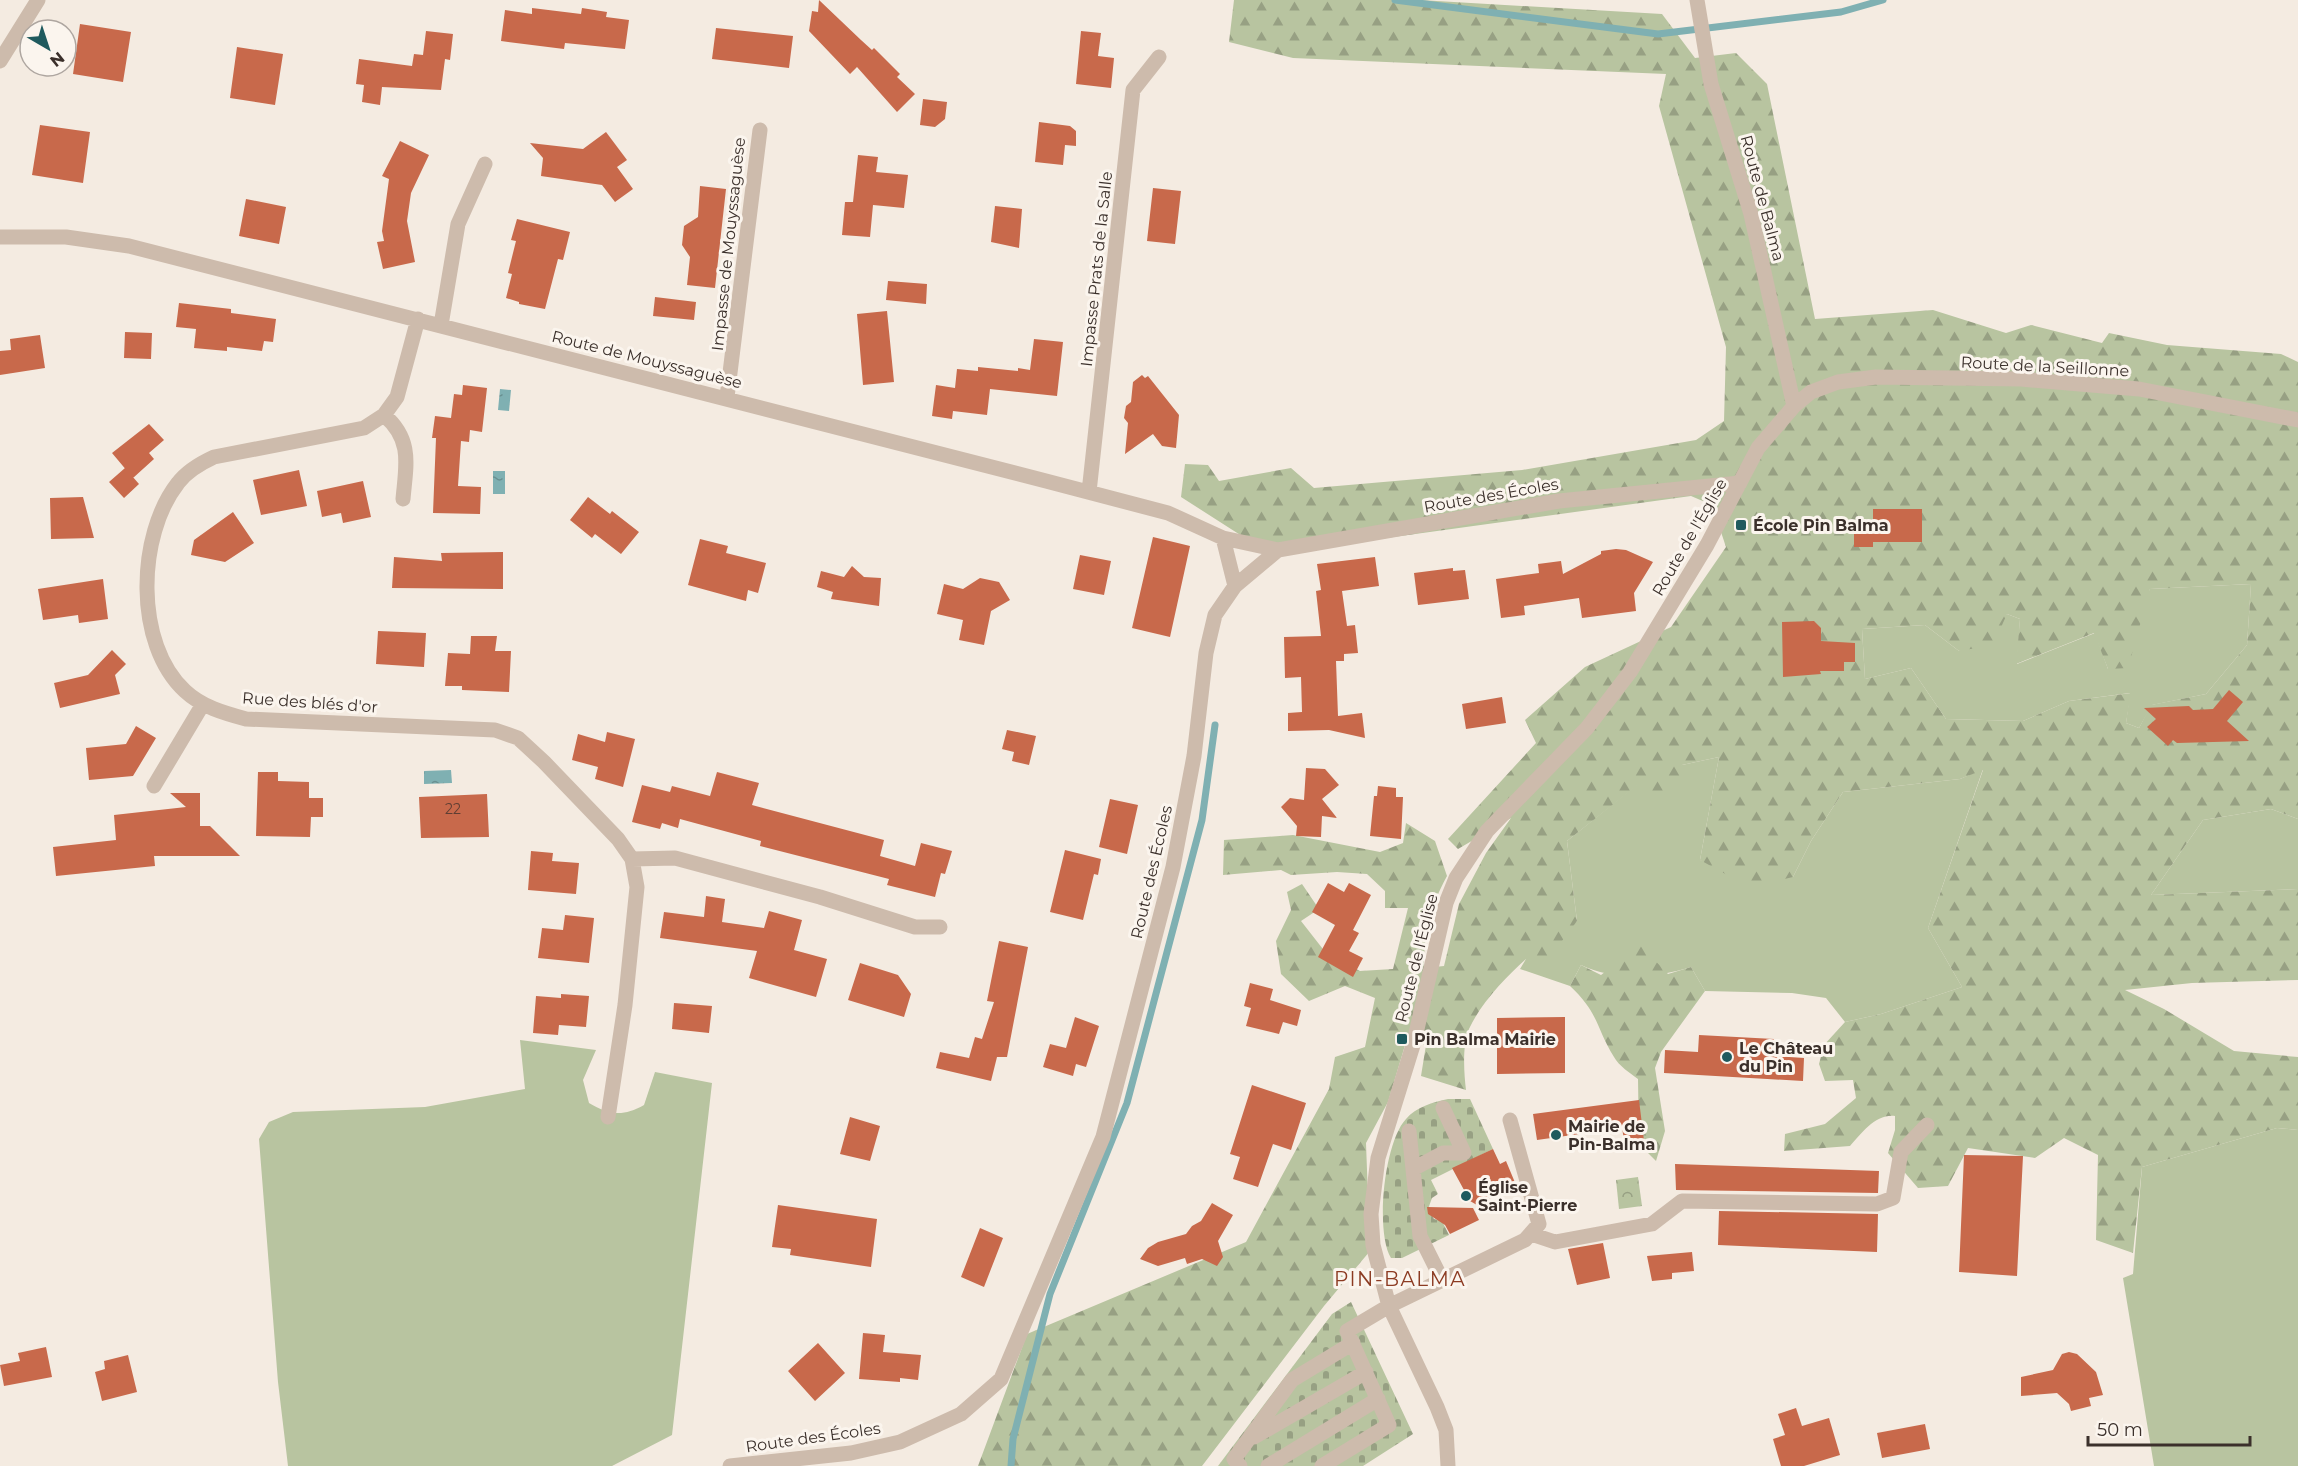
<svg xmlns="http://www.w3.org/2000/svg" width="2298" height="1466" viewBox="0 0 2298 1466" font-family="Montserrat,sans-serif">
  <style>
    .green { fill: #b8c4a0 }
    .forest { fill: url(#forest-firs); fill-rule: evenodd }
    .cemetery { fill: url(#cemetery-stones) }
    .park { fill: url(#park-crowns) }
    .water { fill: url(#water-ripples) }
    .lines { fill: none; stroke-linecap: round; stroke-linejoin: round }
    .stream { stroke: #7fb0b2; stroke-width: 7 }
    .building { fill: #c8694b }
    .minor { stroke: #cdbbac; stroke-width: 15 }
    .poi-dot { fill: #1f5a5e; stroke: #fbf5ee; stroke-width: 2 }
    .labels { text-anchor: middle; stroke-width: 6; stroke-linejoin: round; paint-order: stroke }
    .number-label { font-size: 14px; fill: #5e3e33 }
    .street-label { font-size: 16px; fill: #3b302b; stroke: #fbf5ee }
    .poi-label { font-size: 16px; font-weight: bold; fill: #3b302b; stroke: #fbf5ee; text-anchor: start }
    .quarter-label { font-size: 20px; letter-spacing: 1.5px; fill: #8c3b22; stroke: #fbf5ee }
  </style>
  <defs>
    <pattern id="forest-firs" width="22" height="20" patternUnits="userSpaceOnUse" patternTransform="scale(1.5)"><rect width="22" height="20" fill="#b8c4a0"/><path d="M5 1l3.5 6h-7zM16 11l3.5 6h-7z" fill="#97a083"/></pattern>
    <pattern id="cemetery-stones" width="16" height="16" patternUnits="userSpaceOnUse" patternTransform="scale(1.5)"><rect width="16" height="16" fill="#b8c4a0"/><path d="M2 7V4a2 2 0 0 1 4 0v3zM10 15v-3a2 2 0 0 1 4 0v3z" fill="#97a083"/></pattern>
    <pattern id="park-crowns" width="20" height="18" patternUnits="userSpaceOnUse" patternTransform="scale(1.5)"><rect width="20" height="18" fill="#b8c4a0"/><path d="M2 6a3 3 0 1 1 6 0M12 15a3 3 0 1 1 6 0" fill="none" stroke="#97a083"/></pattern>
    <pattern id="water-ripples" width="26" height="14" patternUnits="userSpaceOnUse" patternTransform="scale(1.5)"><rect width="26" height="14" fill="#7fb0b2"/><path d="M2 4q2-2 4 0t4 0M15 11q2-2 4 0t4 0" fill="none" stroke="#699091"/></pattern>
  </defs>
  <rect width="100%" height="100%" fill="#f4ebe1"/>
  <path class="green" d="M2251,584L2247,645L2206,694L2152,705L2139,728L2126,723L2130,693L2069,701L2023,721L1946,719L1911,668L1865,679L1862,629L1925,625L1959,651L2007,614L2020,619L2017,664L2095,633L2108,669L2150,589Z
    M1719,757L1700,860L1793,877L1811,841L1843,792L1960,779L1983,769L1928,928L1962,987L1881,1014L1845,1022L1826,998L1792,993L1705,991L1691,967C1657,978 1614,981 1581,965L1570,986L1520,969L1526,959L1577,921L1567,841L1639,783L1682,765Z
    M2271,809L2298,819V889L2151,895L2203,820Z
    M520,1040L596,1050L583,1080L589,1103C609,1115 623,1117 644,1105L655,1072L712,1083L672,1435L612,1466H288L278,1382L259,1139L269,1122L293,1112L425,1107L525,1089Z
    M2277,1128L2298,1130V1466H2154L2123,1278L2133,1274L2142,1167Z"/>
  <path class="forest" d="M1234,0H1420L1662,14L1695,58L1736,53L1767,84L1815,319L1933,310L2006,333L2031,325L2102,343L2109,333L2167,345L2281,354L2298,362V819L2271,809L2203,820L2151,895L2298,889V980L2192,983L2125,990L2164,1009L2234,1051L2298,1057V1130L2277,1128L2142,1167L2133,1253L2096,1240L2098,1155L2064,1138L2035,1158L1968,1148L1948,1186L1918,1188L1888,1153L1895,1130V1116C1875,1114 1862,1133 1850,1146L1784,1151L1785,1134L1825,1124L1856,1098L1853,1080L1825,1081L1819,1064L1824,1045L1845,1022L1881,1014L1962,987L1928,928L1983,770L1960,779L1843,792L1811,841L1793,877L1749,887L1700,860L1719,757L1682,765L1680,780L1658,797L1639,784L1567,841L1577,921L1547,961L1526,959C1505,978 1481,1003 1469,1029C1462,1046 1464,1073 1466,1090L1421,1076L1426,1045L1406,1042L1388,1102L1366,1143L1370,1251L1324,1306L1202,1466H978L1027,1334L1246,1242L1329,1089L1335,1057L1365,1047L1375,998L1345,986L1309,1001L1281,974L1276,941L1291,910L1287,892L1302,884L1319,909L1301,921L1326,953L1360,971L1393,969L1408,908H1385V891L1367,874L1337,872L1291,875L1281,870L1223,875L1224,840L1293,835L1380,852L1403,843L1406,823L1435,841L1447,876C1430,907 1424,934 1424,968L1444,966L1459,904L1486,853L1511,818L1458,849L1448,839L1536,743L1525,720L1585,667L1671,627L1726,547L1712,505L1691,496L1270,554L1181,497L1185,464L1208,465L1219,481L1291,468L1314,488L1522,470L1696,440L1724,421L1726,347L1659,106L1666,74L1293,58L1229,42ZM2251,584L2247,645L2206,694L2151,705L2139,728L2126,723L2131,693L2069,701L2023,721L1946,719L1911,668L1865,679L1862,629L1925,625L1959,651L1993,645L2007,614L2020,619L2016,664L2094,633L2108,669L2128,668L2150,589Z
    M1640,945L1668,974L1691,967L1705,991L1661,1052L1655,1068L1665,1131L1656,1161L1639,1144L1638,1079C1630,1073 1619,1066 1614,1057C1596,1028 1599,1013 1570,986L1581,965L1601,975Z"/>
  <path class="cemetery" d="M1448,1099H1470L1493,1149L1431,1180L1438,1194L1432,1198L1428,1209L1434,1219L1442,1221L1449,1235L1402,1258H1391C1375,1232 1384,1142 1406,1119C1416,1107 1433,1102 1448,1099Z
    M1351,1302L1413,1434L1363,1466H1218L1332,1314Z"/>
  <path class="park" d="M1638,1177L1642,1206L1619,1209L1616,1180Z"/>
  <path class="water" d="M500,389L511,390L509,411L498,410Z
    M493,471H505V494H493Z
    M451,770L452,783L424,784V771Z"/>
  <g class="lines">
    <path class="stream" d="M1395,0L1658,34L1841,12L1883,0
      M1011,1466L1013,1439L1050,1294L1127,1103L1202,820L1215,725"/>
  </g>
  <path class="building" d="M819,0L861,40L872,50L874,48L900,74L897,77L915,94L897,112L857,67L850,74L809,31L812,11L818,12Z
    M532,8L581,14L582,8L607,12L606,17L629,20L625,49L565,43L564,49L501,41L505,10L532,14Z
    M80,24L131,32L123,82L73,74Z
    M716,28L793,36L789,68L712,59Z
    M426,31L453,34L450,60L445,59L441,90L382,87L380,105L362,102L364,85L356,84L359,59L412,66L414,54L423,55Z
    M1081,31L1101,33L1098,56L1114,58L1111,88L1076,84Z
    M237,47L283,54L275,105L230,98Z
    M923,99L947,102L945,119L935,127L920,125Z
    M1039,122L1070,126L1076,131V146L1065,145L1063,165L1035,162Z
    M40,125L90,132L83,183L32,175Z
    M606,132L627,160L617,167L633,189L615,202L602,185L541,176L543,158L530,143L583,149Z
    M400,141L429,155L411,193L407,221L415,262L383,269L377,242L384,241L382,231L389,179L382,176Z
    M858,155L878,157L876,172L908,175L904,208L873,205L870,237L842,235L845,202H853Z
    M700,186L726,189L715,288L687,285L690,257L682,245L684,226L698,217Z
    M1153,188L1181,191L1175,244L1147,241Z
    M246,199L286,207L279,244L239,236Z
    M995,206L1022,209L1019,248L991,242Z
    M517,219L570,232L563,260L558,259L545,309L519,304V302L506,298L512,274L508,273L516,241L511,240Z
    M888,281L927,284L926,304L886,300Z
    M655,297L696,302L694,320L653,316Z
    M179,303L231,309V313L276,319L273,342L264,341L262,351L227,347V351L194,348L196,329L176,327Z
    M887,311L894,382L863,385L857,314Z
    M125,332L152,333L151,359L124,358Z
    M40,335L45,368L0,375V351L11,350L10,339Z
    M1034,339L1063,342L1057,396L990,389L987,415L953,411L952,419L932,416L936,385L955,388L957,369L978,371V367L1018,371V368L1030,370Z
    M1142,375L1145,378L1148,376L1179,415L1176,448L1162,446L1153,434L1125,454L1128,423L1124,418L1126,406L1131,402L1133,382Z
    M463,385L487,388L482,432L470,430L469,442L461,441L458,486L481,487L480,514L433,513L436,438H432L435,416L451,418L454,394L462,395Z
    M149,424L164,440L149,453L154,459L133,478L112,453Z
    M125,468L139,484L124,498L109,482Z
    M299,470L307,506L261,515L253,480Z
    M363,481L371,517L343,523L341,513L322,517L317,491Z
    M83,497L94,538L51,539L50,498Z
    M588,497L610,514L612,511L639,532L621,554L595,534L592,538L570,520Z
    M1873,509H1922V542H1873Z
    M233,512L254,543L225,562L191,555L194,540Z
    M1854,526H1873V547H1854Z
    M1153,537L1190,546L1170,637L1132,628Z
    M700,539L728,546L726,553L766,563L758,593L748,590L746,601L688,585Z
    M1616,549L1626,550L1653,562L1634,593L1636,611L1582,618L1579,598L1524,606L1525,615L1501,618L1496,579L1539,573L1538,564L1561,561L1563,574L1601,554V551Z
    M503,552V589L392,588L394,557L442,561L441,553Z
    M1080,555L1111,561L1104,595L1073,589Z
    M1375,557L1379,586L1342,591L1347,626L1355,625L1358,653L1344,654V661H1336L1338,716L1362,713L1365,738L1329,730L1288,731V713L1302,712L1301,677L1285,678L1284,637L1321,636L1316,591L1321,590L1317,564Z
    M852,566L864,577L881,578L879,606L831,599L833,592L817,587L821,571L844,577Z
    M1453,568V571L1465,570L1469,599L1418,605L1414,573Z
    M980,578L999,582L1010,600L991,611L984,645L959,640L963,620L937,614L944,584L963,589Z
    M103,579L108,619L79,623L78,615L43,620L38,589Z
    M1814,621L1821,628V641L1855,643V662H1844V671H1820L1821,674L1783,677L1782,622Z
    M378,631L426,633L424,667L376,664Z
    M471,636H497L495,651H511L509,692L462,690V686H445L448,653L470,654Z
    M112,650L126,664L115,675L120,694L60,708L54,683L88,675Z
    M2229,690L2243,702L2227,721L2249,741L2177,743L2173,740L2168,746L2147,727L2156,719L2144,708L2189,706L2193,710L2213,709Z
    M1502,697L1506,723L1466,729L1462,704Z
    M136,726L156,738L133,776L89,780L86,748L126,744Z
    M1007,730L1036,736L1029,765L1012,761L1014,752L1002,749Z
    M607,732L635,739L623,787L595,779L598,767L572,760L578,734L605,742Z
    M1306,768L1325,769L1339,785L1322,799L1337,818L1322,816L1321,837L1296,836L1297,826L1281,807L1290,798L1304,800Z
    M258,772H278V781L309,782V798H323V817H311L310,837L256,836Z
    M717,772L759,783L752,805L884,840L880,856L915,866L921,843L952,851L945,874L941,873L935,897L887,885L889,879L760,846L761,841L680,819L678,828L662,823L660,829L632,822L642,785L670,792L672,786L710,796Z
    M1378,786L1396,788V797H1403L1401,839L1370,836L1374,796H1377Z
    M170,793H200V826H210L240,856H154L155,866L56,876L53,847L116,840L114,815L186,807Z
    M487,794L489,837L421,838L419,797Z
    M1110,799L1138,805L1127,854L1099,847Z
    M1065,850L1101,859L1098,875L1094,874L1083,920L1050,912Z
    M531,851L553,853L552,861L579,863L576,894L528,890Z
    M1328,883L1344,892L1349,883L1371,895L1353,930L1359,933L1349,951L1363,958L1353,977L1318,957L1335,925L1312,912Z
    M706,896L725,899L722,922L764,928L769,911L802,920L794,950L827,959L816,997L749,978L757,951L660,938L664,912L704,917Z
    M565,915L594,918L589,963L538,958L542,928L563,930Z
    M999,941L1028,947L1007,1057H997L991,1081L936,1068L940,1052L969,1058L975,1037L982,1039L994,1002L987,1001Z
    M860,963L898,975L911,994L904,1017L848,1000Z
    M1250,983L1273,989L1270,1000L1301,1010L1297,1026L1283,1022L1279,1034L1246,1026L1251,1008L1244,1006Z
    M561,994L589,996L586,1027L559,1025L558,1035L533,1033L536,996L561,998Z
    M674,1003L712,1006L709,1033L672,1029Z
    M1075,1017L1099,1026L1086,1067L1076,1064L1073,1076L1043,1067L1050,1044L1066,1048Z
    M1565,1017V1073L1497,1074V1018Z
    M1699,1035L1774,1039L1773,1056L1804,1058L1803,1081L1664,1073L1665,1050L1698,1052Z
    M1252,1085L1306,1103L1291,1150L1273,1144L1258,1187L1233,1179L1240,1157L1230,1154Z
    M1639,1100L1645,1149L1626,1151L1622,1128L1537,1140L1533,1114Z
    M850,1117L880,1126L870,1161L840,1154Z
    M1493,1149L1500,1164L1506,1161L1516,1185L1477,1205L1470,1201L1452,1168Z
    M1964,1155L2023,1156L2017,1276L1959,1272Z
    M1675,1164L1879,1171L1878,1193L1676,1190Z
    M1212,1203L1233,1215L1218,1241L1223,1257L1217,1266L1202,1259L1187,1264L1185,1258L1158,1266L1140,1259L1148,1248L1158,1242L1186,1234L1192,1226L1201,1221Z
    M778,1205L877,1219L871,1267L790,1255L791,1249L772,1247Z
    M1427,1207L1473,1208L1479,1220L1450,1234L1445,1225L1428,1214Z
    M1719,1211L1878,1214L1877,1252L1718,1245Z
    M980,1228L1003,1238L984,1287L961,1277Z
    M1603,1243L1610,1278L1577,1285L1568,1249Z
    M1692,1252L1694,1271L1672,1273V1279L1652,1281L1647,1256Z
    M863,1333L885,1335L883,1352L921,1355L918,1380L900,1378V1382L859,1379Z
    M818,1343L845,1373L815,1401L788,1371Z
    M46,1347L52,1377L4,1386L0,1365L20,1361L18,1353Z
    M2069,1352L2077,1354L2096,1372L2103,1395L2089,1398L2091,1406L2071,1411L2069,1404L2057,1393L2021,1396V1377L2053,1370L2062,1354Z
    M128,1355L137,1392L102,1401L95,1372L105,1369L104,1361Z
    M1796,1408L1802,1426L1829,1418L1840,1455L1804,1466H1781L1773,1439L1785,1435L1778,1414Z
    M1925,1424L1930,1449L1882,1458L1877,1433Z"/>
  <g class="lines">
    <path class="minor" d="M1697,0L1711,84L1751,214L1794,406
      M0,61L38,0
      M0,237H66L129,246L1046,481L1168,513L1223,538L1278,550
      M418,319L397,397L384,415L364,428L214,457C201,463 187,471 178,483C137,535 134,644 185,691C202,707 224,713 246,719L495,730L518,738L544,762L618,839L632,859L637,887L625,1005L608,1117
      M441,325L458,224L485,164
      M727,397L760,130
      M384,415C413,440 406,465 403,499
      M1089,492L1133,90L1159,57
      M1223,538L1235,586
      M154,786L203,704
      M632,859L675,858L820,897L915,927H940
      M1409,1131L1420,1236L1442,1280
      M1413,1169L1443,1153H1464L1443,1108
      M1531,1234L1555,1242L1652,1224L1682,1201L1877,1204L1893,1198L1901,1152L1927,1125
      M1254,1437L1366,1372
      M730,1466L851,1453L900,1442L961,1414L1001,1379L1103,1137L1173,867L1194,756L1206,653L1215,615L1235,586L1278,550L1559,501L1740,483
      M1240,1466L1234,1459L1292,1380L1353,1343
      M1268,1466L1378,1399
      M1322,1466L1389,1425L1347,1331L1389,1306L1525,1240L1539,1224L1510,1120
      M1448,1466L1446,1430L1437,1407L1389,1306L1373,1245L1371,1214L1378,1158L1414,1042L1446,903L1456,878L1487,831L1587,728L1630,672L1707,545L1758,448L1794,406L1811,392L1838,382L1876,377L2021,379L2139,389L2298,420"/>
  </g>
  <g class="poi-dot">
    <rect x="1735" y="519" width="12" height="12" rx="3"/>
    <rect x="1396" y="1033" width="12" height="12" rx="3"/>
    <circle cx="1727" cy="1057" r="6"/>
    <circle cx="1556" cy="1135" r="6"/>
    <circle cx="1466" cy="1196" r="6"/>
  </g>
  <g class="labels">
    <g class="number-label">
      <text x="453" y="814">22</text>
    </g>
    <g class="street-label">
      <text transform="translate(1763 198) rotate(75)" y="6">Route de Balma</text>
      <text transform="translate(728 244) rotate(-84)" y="6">Impasse de Mouyssaguèse</text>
      <text transform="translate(1096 269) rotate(-84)" y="6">Impasse Prats de la Salle</text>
      <text transform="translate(647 359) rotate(14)" y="6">Route de Mouyssaguèse</text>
      <text transform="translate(2045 366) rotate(3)" y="6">Route de la Seillonne</text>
      <text transform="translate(1491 495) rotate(-10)" y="6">Route des Écoles</text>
      <text transform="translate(1689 537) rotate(-60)" y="6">Route de l'Église</text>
      <text transform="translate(310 702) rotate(4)" y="6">Rue des blés d'or</text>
      <text transform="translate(1151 872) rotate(-77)" y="6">Route des Écoles</text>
      <text transform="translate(1416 958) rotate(-76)" y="6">Route de l'Église</text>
      <text transform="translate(813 1437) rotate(-8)" y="6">Route des Écoles</text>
    </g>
    <g class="poi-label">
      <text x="1753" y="531">École Pin Balma</text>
      <text x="1414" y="1045">Pin Balma Mairie</text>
      <text x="1739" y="1054">Le Château<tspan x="1739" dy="18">du Pin</tspan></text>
      <text x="1568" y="1132">Mairie de<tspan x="1568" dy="18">Pin-Balma</tspan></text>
      <text x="1478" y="1193">Église<tspan x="1478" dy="18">Saint-Pierre</tspan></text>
    </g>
    <g class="quarter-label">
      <text x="1400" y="1286">PIN-BALMA</text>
    </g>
  </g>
  <g transform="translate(48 48) rotate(141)"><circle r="28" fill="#fbf5ee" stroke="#aea6a0" stroke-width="1.5"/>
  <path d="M0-4.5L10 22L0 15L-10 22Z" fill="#1f5a5e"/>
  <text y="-9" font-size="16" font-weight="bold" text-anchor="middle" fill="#3b302b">N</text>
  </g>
  <path d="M2088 1436v9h162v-9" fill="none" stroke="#3b302b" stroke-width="3"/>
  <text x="2097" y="1436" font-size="18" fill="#3b302b" stroke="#fbf5ee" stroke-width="4.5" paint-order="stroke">50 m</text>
</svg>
